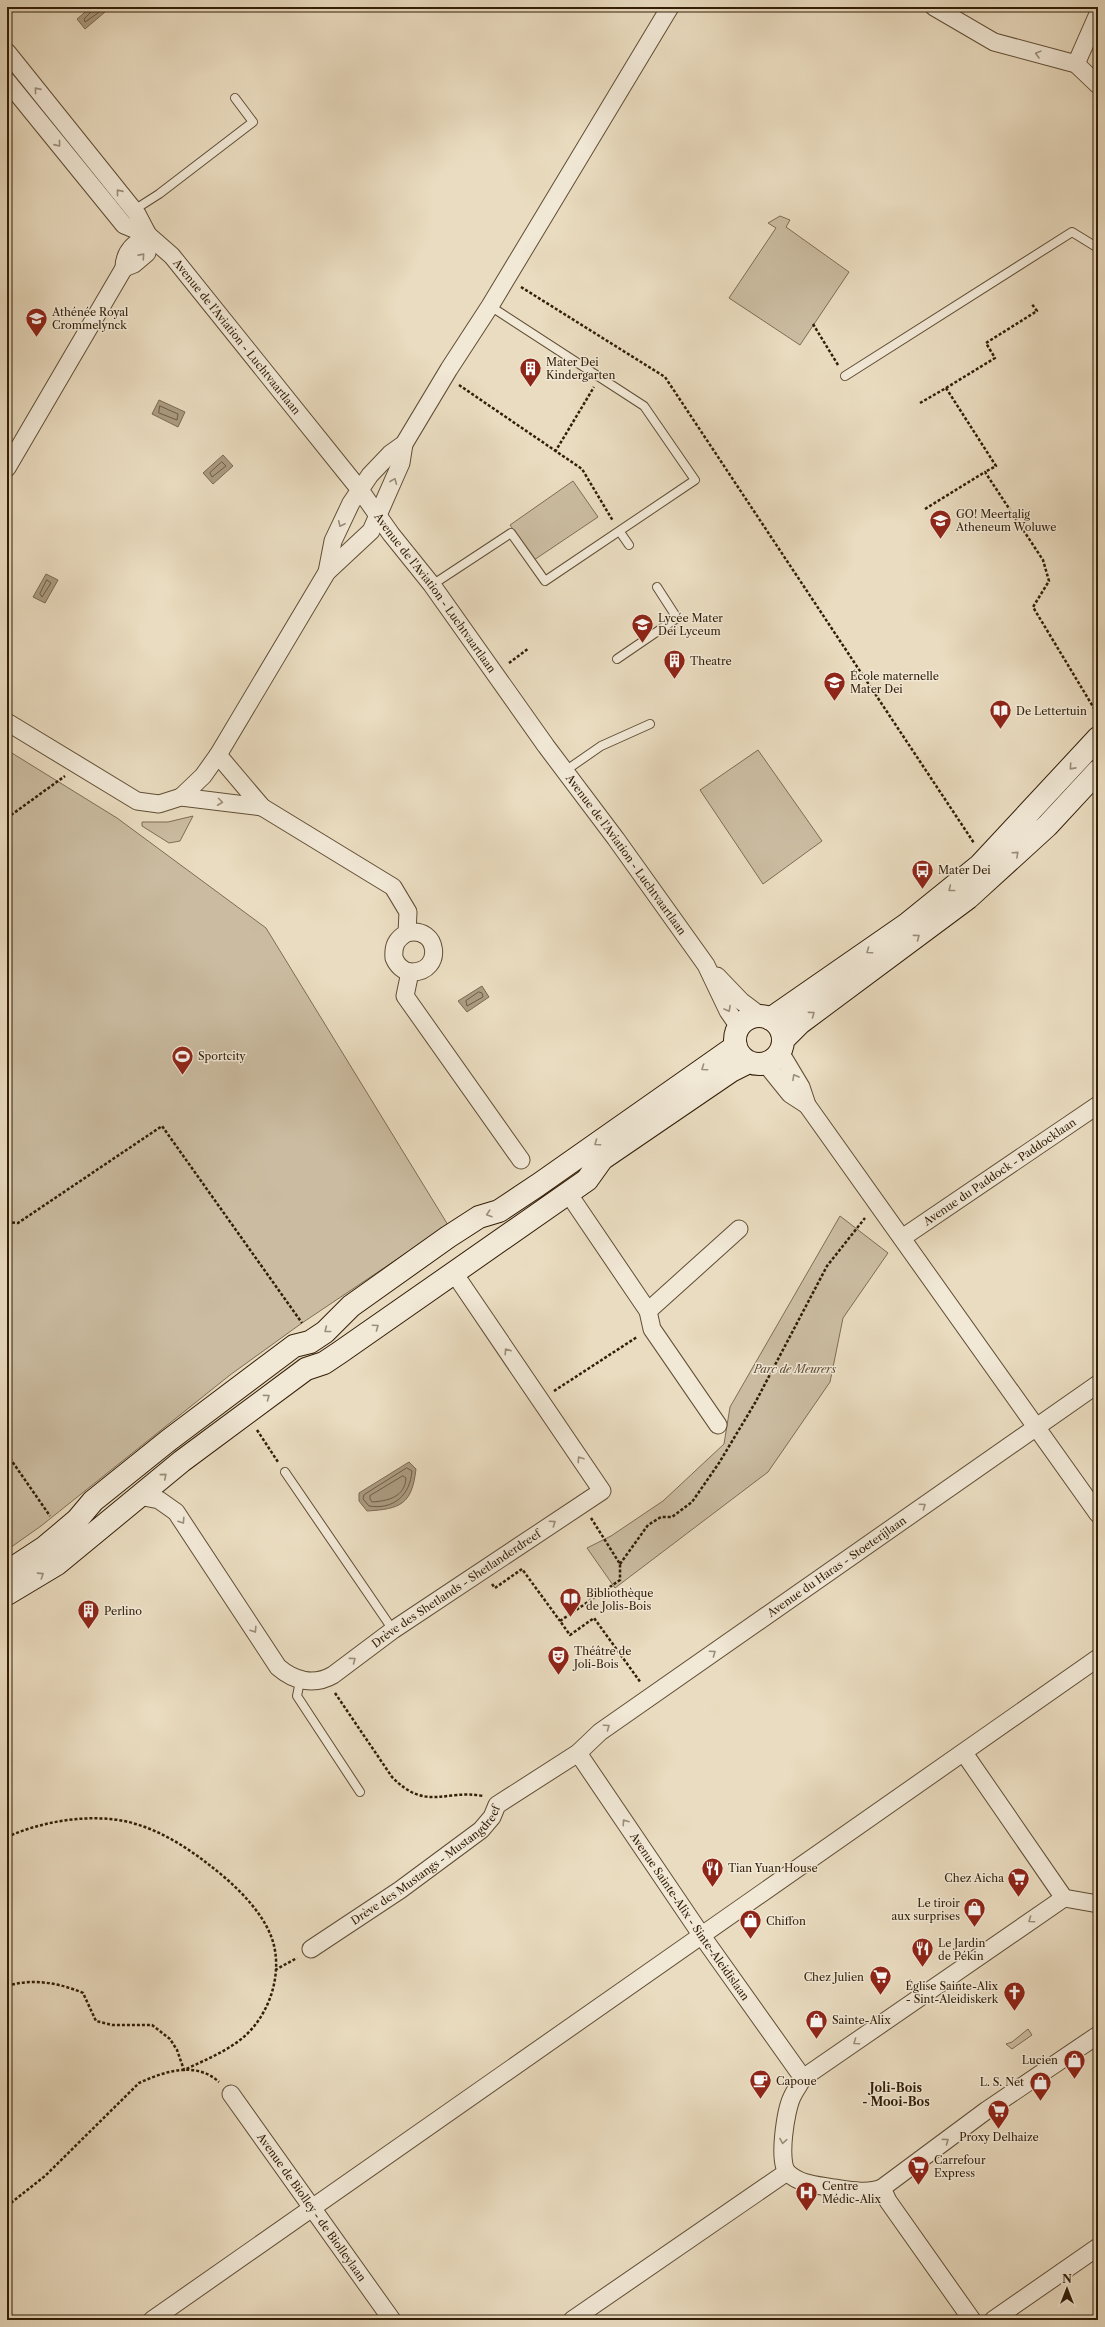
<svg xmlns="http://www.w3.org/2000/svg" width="1105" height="2327" viewBox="0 0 1105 2327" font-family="'Libre Caslon Text',serif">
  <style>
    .green { fill: #cbbca1; stroke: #7e6d54 }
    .water { fill: #ab9b81; stroke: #7b6950 }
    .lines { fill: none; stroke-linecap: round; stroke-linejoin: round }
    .shore { stroke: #6e5c44; stroke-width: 1 }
    .lane-casing { stroke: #604e35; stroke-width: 10 }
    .street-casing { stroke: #604e35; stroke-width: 19 }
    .secondary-casing { stroke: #321e07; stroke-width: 24 }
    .path { stroke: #321e07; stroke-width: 2.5; stroke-dasharray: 3 2; stroke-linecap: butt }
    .lane { stroke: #f1e8d6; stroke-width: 8 }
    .street { stroke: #f1e8d6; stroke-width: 17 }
    .secondary { stroke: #f1e8d6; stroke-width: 22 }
    .oneway { stroke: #9b8d79 }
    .labels { text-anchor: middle; stroke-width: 3; stroke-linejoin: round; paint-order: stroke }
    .poi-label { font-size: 11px; fill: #321e07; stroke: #f1e8d6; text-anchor: start }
    .street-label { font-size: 11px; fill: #321e07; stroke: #f1e8d6 }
    .park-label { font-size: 11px; font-style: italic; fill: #604d35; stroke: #f1e8d6 }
    .neighbourhood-label { font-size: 12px; font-weight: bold; fill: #321e07; stroke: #f1e8d6 }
  </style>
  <rect width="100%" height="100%" fill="#eadcc0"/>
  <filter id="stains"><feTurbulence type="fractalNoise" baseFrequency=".005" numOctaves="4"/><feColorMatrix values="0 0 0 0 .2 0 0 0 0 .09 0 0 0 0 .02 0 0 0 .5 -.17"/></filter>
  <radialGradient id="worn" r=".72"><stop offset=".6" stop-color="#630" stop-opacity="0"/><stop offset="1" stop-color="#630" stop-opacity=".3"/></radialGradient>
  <path class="green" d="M780,216L790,220L786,227L849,272L800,345L729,298L776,228L768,223Z
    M573,481L598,517L534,560L510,525Z
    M7,750L117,818L266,928L448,1225L302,1323L230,1375L41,1526L7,1550Z
    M758,750L822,841L763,884L700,790Z
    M193,816L180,841L169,843L142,826V822H168Z
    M840,1216L888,1253L843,1318L830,1382L768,1472L615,1588L587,1548L611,1536L663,1501L724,1444L730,1407Z
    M1028,2029L1032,2035L1012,2049L1006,2044L1012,2042Z"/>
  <path class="water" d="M91,7H100L105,12L85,29L77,19Z
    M159,400L185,412L178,427L152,414Z
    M223,455L233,466L213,484L203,473Z
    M46,574L58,580L45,603L33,597Z
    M482,986L489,997L467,1012L458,1001Z
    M409,1462L416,1469C412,1504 401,1509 367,1511L359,1501V1493Z"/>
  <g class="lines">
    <path class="shore" d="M94,7L92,11L84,19L85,22L98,13V7
      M160,406L178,414L177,420L159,413Z
      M222,462L226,466L212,477L210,473Z
      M47,580L51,583L42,597L40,594Z
      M479,992L482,993L483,997L467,1006L466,1001Z
      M407,1468L412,1471C410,1495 394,1510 369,1506L363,1499L364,1495Z
      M403,1476L406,1478C405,1497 388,1501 372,1502L370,1499V1496Z"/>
    <defs>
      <path id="lane" d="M134,210L159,194L253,122L235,98
        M845,376L1072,232L1098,248
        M620,532L629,545
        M432,585L511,533L545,581L695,480L644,406L490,306
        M617,659L677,618L657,587
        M565,771L601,746L650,724
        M285,1472L393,1630
        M300,1681L297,1696L360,1792"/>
      <g id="street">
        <path d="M934,7L994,42L1076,64L1098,85"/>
        <path d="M7,52L137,214L148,235"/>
        <path d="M1076,64L1098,14"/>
        <path id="s1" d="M7,81L124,225L148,235L172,256L360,490L391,534L432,585L546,746L616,839L706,965L728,1011L739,1027"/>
        <path d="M124,268L134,264L147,253L148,235"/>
        <path d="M7,468L124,268C124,251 135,243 148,235"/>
        <path d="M327,572L333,541L351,503L370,475L390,454L404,444L449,369L490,306L670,7"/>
        <path d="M7,722L137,801L159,804L181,797L262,807"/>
        <path d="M218,755L262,807L393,887L408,912L407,933C396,939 393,946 394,958C397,965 403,972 412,972C444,972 439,925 407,933"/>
        <path d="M181,797L203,776L218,755L327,572L371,531L401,463L404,444"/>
        <path d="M410,972L405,996L521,1160"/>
        <path d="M717,976L741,1001L761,1016"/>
        <path d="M780,1052L801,1087L807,1105L1098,1514"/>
        <path d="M765,1063L790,1094L807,1105"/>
        <path d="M568,1193L648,1311L652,1329L718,1425"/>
        <path id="s2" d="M902,1238L1098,1105"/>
        <path d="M648,1311L739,1229"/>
        <path id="s3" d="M139,1496L159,1500L176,1512L278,1667C294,1681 314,1686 333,1675L393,1630L602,1491L454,1273"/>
        <path id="s4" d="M578,1753L702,1936L803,2078"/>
        <path d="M964,1753L1064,1898"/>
        <path d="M1098,1904L1064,1898L803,2078C800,2084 795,2090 792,2097C786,2109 777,2163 788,2173C801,2185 818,2185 834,2188C848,2190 868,2194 882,2188L987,2110L1098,2035"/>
        <path id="s5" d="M311,1949L400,1890L481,1830L492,1817L497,1805L578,1753L600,1732L1098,1384"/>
        <path id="s6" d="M231,2094L392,2320"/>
        <path d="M882,2188L888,2201L972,2320"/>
        <path d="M152,2320L1098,1658"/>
        <path d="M572,2320L787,2172"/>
        <path d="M993,2320L1098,2247"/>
      </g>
      <path id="secondary" d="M735 1040a24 24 0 1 1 48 0a24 24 0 1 1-48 0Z
        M770,1019L907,924L980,865L1098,738
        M783,1040L800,1023L968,898L1047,826L1098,771
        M7,1572L45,1547L77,1520L93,1501L169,1440L294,1346L310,1342L325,1332L351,1306L448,1237L479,1217L499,1211L538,1185L736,1046
        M7,1594L57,1564L182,1461L306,1369L324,1363L339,1353L587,1180L602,1159L731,1071L749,1062"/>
    </defs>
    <use href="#lane" class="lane-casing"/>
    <use href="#street" class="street-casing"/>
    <use href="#secondary" class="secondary-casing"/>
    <path class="path" d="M521,287L665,377L974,843
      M813,324L838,365
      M459,385L582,469L613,521
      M946,388L995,358L986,343L1037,311L1031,303
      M920,403L946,388L996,466L985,472
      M555,452L594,387
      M925,509L985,472L1043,560L1049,581L1033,607L1098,715
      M509,663L529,648
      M7,818L65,776
      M7,1222L18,1223L162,1126L302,1323
      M554,1391L637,1337
      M257,1430L278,1462
      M7,1454L50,1516
      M591,1518L620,1564V1580L560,1621L570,1635L594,1618L641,1683
      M620,1564L648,1525L661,1517H672L692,1502L719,1463L755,1403L827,1266L865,1218
      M492,1584L495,1588L522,1569L560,1621
      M335,1693L392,1777C426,1812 445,1789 483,1796
      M7,1837C38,1823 76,1816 110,1819C146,1822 180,1842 208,1864C232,1882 260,1908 271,1936C285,1972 269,2018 240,2040C223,2053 203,2061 184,2070L177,2050L170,2039L152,2025H112L96,2021L83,1993C60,1983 32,1978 7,1986
      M275,1970L297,1958
      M7,2206L45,2176L139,2083C165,2071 196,2061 219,2082"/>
    <use href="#lane" class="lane"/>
    <use href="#street" class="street"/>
    <use href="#secondary" class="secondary"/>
  </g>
  <defs><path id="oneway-chevron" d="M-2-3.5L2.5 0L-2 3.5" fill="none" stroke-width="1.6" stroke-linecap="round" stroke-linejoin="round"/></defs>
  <g class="oneway">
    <use href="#oneway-chevron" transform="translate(1038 54) rotate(-165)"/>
    <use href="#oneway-chevron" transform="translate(37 90) rotate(-129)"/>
    <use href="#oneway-chevron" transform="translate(58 144) rotate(51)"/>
    <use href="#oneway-chevron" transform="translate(119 192) rotate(-129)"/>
    <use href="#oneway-chevron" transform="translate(142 256) rotate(-48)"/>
    <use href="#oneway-chevron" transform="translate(394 481) rotate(-68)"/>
    <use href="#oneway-chevron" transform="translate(341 524) rotate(115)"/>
    <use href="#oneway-chevron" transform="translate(1072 767) rotate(132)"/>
    <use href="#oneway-chevron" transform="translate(220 802) rotate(7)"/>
    <use href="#oneway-chevron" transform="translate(1016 854) rotate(-42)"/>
    <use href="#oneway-chevron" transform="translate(951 889) rotate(142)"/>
    <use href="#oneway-chevron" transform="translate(917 937) rotate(-36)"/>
    <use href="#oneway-chevron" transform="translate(869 951) rotate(145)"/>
    <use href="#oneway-chevron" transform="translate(728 1009) rotate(61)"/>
    <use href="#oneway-chevron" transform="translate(812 1014) rotate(-36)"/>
    <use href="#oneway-chevron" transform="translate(704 1068) rotate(145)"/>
    <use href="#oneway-chevron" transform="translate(795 1077) rotate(-119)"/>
    <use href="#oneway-chevron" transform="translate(597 1143) rotate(145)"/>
    <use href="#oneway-chevron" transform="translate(489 1214) rotate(162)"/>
    <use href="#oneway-chevron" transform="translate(376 1327) rotate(-35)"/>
    <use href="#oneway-chevron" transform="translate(327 1330) rotate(142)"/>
    <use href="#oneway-chevron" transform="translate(507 1351) rotate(-124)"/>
    <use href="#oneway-chevron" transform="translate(267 1397) rotate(-36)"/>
    <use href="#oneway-chevron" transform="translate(580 1459) rotate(-124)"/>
    <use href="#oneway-chevron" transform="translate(164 1476) rotate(-40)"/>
    <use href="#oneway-chevron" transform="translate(923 1506) rotate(-35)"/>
    <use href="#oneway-chevron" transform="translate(182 1521) rotate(57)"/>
    <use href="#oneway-chevron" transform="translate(553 1523) rotate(-34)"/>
    <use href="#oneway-chevron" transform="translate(41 1575) rotate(-33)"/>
    <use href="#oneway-chevron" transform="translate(254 1630) rotate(57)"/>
    <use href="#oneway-chevron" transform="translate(713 1653) rotate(-35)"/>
    <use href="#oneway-chevron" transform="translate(353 1660) rotate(-37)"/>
    <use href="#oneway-chevron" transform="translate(607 1727) rotate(-35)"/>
    <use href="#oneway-chevron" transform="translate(625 1822) rotate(-124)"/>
    <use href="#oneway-chevron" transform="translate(1031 1920) rotate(145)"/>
    <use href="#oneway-chevron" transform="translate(856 2042) rotate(145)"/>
    <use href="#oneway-chevron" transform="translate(783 2141) rotate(99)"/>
    <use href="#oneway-chevron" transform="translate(946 2141) rotate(-36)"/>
  </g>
  <defs>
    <symbol id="school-pin" viewBox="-11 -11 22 30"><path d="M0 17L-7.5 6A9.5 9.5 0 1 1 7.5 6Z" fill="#8f2418" stroke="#f1e8d6"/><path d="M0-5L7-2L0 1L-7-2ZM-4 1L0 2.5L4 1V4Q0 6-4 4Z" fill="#fff"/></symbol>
    <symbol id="building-pin" viewBox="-11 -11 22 30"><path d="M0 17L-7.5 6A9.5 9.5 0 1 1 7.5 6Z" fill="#8f2418" stroke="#f1e8d6"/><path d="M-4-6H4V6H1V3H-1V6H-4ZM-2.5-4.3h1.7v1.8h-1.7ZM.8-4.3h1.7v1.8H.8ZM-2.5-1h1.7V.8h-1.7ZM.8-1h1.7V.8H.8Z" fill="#fff"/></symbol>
    <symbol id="library-pin" viewBox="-11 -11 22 30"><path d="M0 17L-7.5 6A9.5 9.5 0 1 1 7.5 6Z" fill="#8f2418" stroke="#f1e8d6"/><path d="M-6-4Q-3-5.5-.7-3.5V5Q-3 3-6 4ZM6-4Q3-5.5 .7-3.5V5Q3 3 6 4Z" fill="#fff"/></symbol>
    <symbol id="bus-pin" viewBox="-11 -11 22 30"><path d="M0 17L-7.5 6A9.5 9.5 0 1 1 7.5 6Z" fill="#8f2418" stroke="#f1e8d6"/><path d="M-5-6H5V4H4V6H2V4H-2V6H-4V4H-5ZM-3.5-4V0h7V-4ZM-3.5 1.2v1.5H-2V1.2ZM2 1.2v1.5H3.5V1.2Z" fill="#fff"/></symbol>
    <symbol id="stadium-pin" viewBox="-11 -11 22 30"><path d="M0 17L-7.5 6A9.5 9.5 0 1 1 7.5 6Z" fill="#8f2418" stroke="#f1e8d6"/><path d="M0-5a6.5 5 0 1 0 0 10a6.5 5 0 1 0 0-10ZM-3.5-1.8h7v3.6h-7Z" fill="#fff"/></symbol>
    <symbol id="theatre-pin" viewBox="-11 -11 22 30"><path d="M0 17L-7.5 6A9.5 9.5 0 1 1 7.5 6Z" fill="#8f2418" stroke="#f1e8d6"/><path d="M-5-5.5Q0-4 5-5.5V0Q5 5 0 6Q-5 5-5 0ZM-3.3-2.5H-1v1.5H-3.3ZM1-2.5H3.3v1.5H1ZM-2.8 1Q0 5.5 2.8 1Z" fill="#fff"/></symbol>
    <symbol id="restaurant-pin" viewBox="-11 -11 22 30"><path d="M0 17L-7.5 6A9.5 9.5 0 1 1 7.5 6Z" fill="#8f2418" stroke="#f1e8d6"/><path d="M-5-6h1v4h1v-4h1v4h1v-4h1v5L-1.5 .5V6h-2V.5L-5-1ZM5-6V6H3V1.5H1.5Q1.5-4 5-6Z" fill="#fff"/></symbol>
    <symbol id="supermarket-pin" viewBox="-11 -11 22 30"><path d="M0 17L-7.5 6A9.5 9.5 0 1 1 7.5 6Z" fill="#8f2418" stroke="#f1e8d6"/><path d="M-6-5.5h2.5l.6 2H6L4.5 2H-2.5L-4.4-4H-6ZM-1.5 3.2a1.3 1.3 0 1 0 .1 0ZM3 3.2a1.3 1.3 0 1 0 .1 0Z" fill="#fff"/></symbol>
    <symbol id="shop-pin" viewBox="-11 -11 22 30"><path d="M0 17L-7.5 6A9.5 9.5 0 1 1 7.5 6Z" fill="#8f2418" stroke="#f1e8d6"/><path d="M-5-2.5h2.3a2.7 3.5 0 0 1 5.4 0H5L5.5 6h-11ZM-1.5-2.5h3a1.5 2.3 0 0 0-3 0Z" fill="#fff"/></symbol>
    <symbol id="church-pin" viewBox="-11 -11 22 30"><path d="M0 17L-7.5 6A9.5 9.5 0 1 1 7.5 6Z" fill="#8f2418" stroke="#f1e8d6"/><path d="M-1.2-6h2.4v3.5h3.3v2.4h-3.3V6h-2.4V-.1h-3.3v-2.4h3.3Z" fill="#fff"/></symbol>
    <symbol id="cafe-pin" viewBox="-11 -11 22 30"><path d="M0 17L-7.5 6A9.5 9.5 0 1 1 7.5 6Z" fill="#8f2418" stroke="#f1e8d6"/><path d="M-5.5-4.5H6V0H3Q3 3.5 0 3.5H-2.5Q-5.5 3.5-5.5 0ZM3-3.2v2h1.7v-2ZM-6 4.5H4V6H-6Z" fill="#fff"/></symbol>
    <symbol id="hospital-pin" viewBox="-11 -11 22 30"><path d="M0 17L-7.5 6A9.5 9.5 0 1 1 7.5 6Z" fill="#8f2418" stroke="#f1e8d6"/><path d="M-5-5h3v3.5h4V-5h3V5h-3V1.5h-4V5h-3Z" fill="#fff"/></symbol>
  </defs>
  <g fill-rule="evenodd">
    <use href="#school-pin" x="24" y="306" width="25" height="34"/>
    <use href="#building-pin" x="518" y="356" width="25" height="34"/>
    <use href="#school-pin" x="928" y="508" width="25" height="34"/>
    <use href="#school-pin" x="630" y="612" width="25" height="34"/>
    <use href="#building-pin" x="662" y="648" width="25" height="34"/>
    <use href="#school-pin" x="822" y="670" width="25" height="34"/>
    <use href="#library-pin" x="988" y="698" width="25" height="34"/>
    <use href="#bus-pin" x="910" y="858" width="25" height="34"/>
    <use href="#stadium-pin" x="170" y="1044" width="25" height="34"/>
    <use href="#library-pin" x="558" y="1586" width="25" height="34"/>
    <use href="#building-pin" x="76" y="1598" width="25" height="34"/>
    <use href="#theatre-pin" x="546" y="1644" width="25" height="34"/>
    <use href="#restaurant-pin" x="700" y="1856" width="25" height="34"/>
    <use href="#supermarket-pin" x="1006" y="1866" width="25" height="34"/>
    <use href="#shop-pin" x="962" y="1896" width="25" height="34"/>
    <use href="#shop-pin" x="738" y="1908" width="25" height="34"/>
    <use href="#restaurant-pin" x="910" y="1936" width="25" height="34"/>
    <use href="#supermarket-pin" x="868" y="1964" width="25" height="34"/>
    <use href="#church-pin" x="1002" y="1980" width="25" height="34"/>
    <use href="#shop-pin" x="804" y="2008" width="25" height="34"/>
    <use href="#shop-pin" x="1062" y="2048" width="25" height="34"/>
    <use href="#cafe-pin" x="748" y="2068" width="25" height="34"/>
    <use href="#shop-pin" x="1028" y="2070" width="25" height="34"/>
    <use href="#supermarket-pin" x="986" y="2098" width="25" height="34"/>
    <use href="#supermarket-pin" x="906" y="2154" width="25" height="34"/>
    <use href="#hospital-pin" x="794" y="2180" width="25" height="34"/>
  </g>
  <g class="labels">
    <g class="poi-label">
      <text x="52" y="316">Athénée Royal<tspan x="52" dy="13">Crommelynck</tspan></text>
      <text x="546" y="366">Mater Dei<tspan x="546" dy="13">Kindergarten</tspan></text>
      <text x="956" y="518">GO! Meertalig<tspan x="956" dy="13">Atheneum Woluwe</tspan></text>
      <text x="658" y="622">Lycée Mater<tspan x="658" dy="13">Dei Lyceum</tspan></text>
      <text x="690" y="665">Theatre</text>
      <text x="850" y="680">École maternelle<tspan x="850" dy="13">Mater Dei</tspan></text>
      <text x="1016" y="715">De Lettertuin</text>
      <text x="938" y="874">Mater Dei</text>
      <text x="198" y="1060">Sportcity</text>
      <text x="586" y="1597">Bibliothèque<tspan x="586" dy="13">de Jolis-Bois</tspan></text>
      <text x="104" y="1615">Perlino</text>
      <text x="574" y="1655">Théâtre de<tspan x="574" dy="13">Joli-Bois</tspan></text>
      <text x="728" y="1872">Tian Yuan House</text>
      <text x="1004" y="1882" text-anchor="end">Chez Aicha</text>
      <text x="960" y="1907" text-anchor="end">Le tiroir<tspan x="960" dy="13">aux surprises</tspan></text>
      <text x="766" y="1925">Chiffon</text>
      <text x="938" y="1947">Le Jardin<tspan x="938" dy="13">de Pékin</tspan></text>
      <text x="864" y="1981" text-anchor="end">Chez Julien</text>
      <text x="998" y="1990" text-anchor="end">Église Sainte-Alix<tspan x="998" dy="13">- Sint-Aleidiskerk</tspan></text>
      <text x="832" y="2024">Sainte-Alix</text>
      <text x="1058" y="2064" text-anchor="end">Lucien</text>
      <text x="776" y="2085">Capoue</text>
      <text x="1024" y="2086" text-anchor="end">L. S. Net</text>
      <text x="999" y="2141" text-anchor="middle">Proxy Delhaize</text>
      <text x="934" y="2164">Carrefour<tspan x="934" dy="13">Express</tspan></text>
      <text x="822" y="2190">Centre<tspan x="822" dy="13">Médic-Alix</tspan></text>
    </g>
    <g class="street-label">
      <text dy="4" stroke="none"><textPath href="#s1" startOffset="347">Avenue de l'Aviation - Luchtvaartlaan</textPath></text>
      <text dy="4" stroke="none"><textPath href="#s1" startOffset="671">Avenue de l'Aviation - Luchtvaartlaan</textPath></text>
      <text dy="4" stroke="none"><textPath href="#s1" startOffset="995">Avenue de l'Aviation - Luchtvaartlaan</textPath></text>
      <text dy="4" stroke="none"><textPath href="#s2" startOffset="118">Avenue du Paddock - Paddocklaan</textPath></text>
      <text dy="4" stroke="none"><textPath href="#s5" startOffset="653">Avenue du Haras - Stoeterijlaan</textPath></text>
      <text dy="4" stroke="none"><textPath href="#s3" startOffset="437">Drève des Shetlands - Shetlanderdreef</textPath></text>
      <text dy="4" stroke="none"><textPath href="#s5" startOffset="143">Drève des Mustangs - Mustangdreef</textPath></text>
      <text dy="4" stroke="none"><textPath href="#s4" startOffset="198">Avenue Sainte-Alix - Sinte-Aleidislaan</textPath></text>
      <text dy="4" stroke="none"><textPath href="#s6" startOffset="139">Avenue de Biolley - de Biolleylaan</textPath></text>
    </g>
    <g class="park-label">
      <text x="795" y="1373">Parc de Meurers</text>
    </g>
    <g class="neighbourhood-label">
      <text x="896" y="2092">Joli-Bois<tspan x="896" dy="14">- Mooi-Bos</tspan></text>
    </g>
  </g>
  <rect width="1105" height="2327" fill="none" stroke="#eadcc0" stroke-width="24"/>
  <rect x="8" y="8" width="1089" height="2311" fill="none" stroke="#321e07" stroke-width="2"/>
  <rect x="12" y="12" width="1081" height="2303" fill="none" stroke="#321e07"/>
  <g transform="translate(1067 2289)" stroke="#f1e8d6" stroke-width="3" paint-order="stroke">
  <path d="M0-3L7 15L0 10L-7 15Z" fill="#321e07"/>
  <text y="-6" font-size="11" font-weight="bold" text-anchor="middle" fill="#321e07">N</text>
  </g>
  <rect width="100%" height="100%" filter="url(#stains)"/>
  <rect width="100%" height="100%" fill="url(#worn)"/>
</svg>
